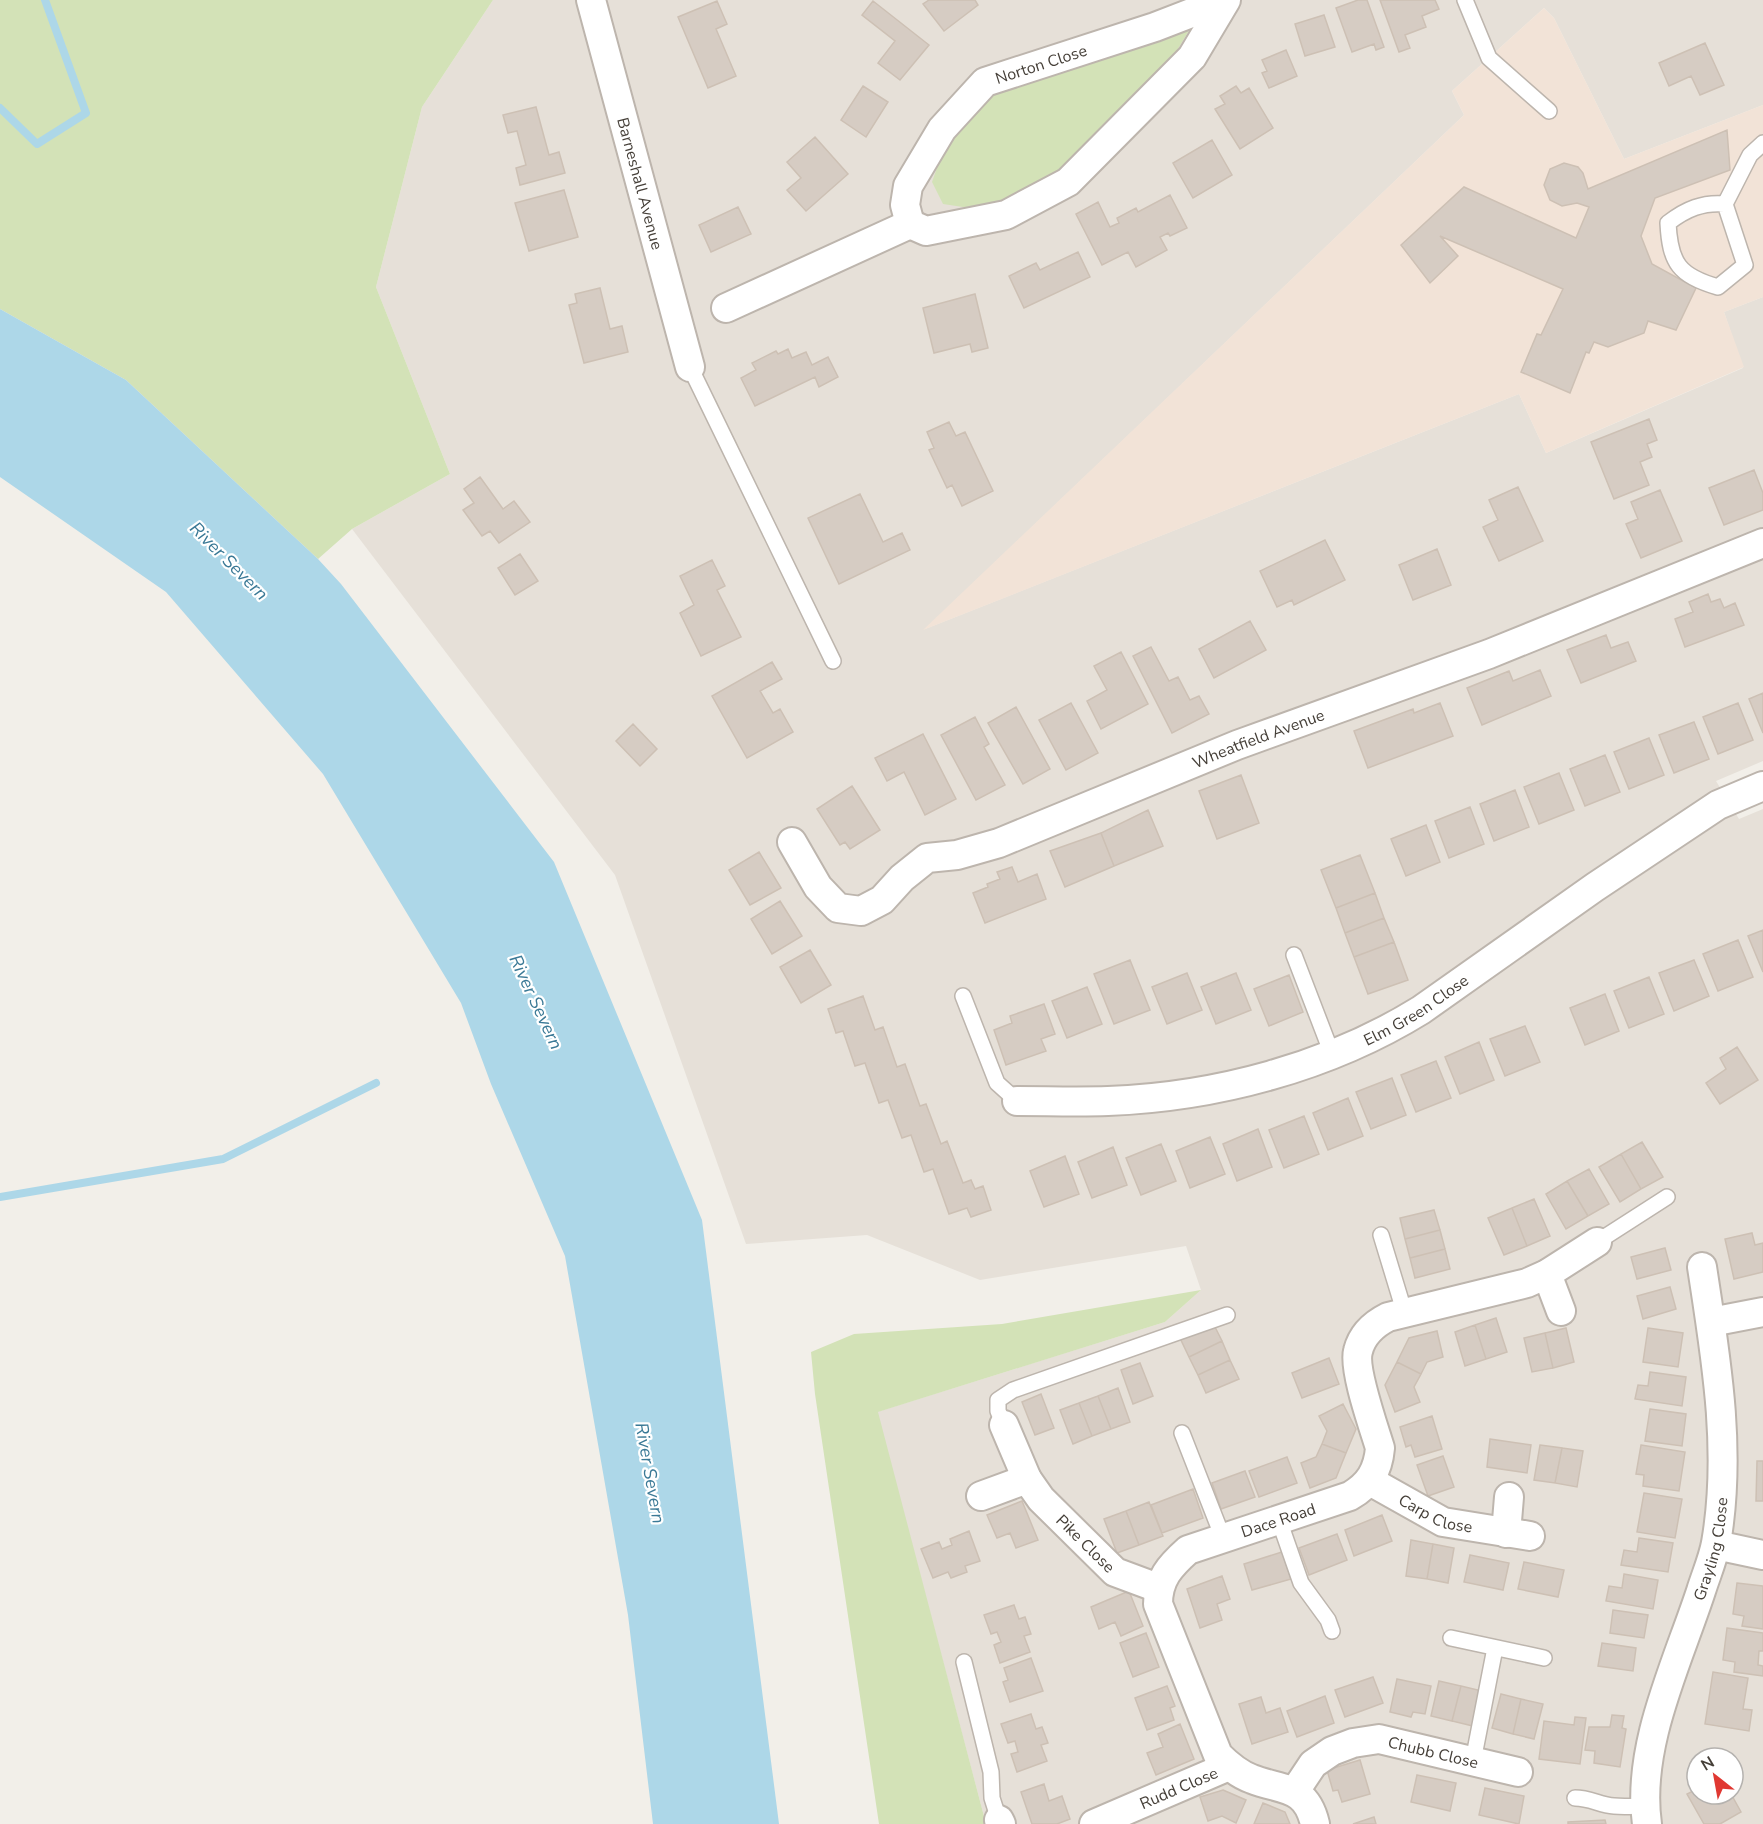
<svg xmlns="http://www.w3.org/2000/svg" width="1763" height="1824" viewBox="0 0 1763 1824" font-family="'Nunito Sans',sans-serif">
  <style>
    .residential { fill: #e6e0d8; fill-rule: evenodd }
    .commercial { fill: #f2e3d7 }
    .green { fill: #d3e2b7 }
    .water { fill: #add7e8 }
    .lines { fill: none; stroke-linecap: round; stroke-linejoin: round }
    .stream { stroke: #add7e8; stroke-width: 8 }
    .building { fill: #d6ccc3; stroke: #cdc0b4; stroke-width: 1.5 }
    .service-casing { stroke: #bdb5ad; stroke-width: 18 }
    .minor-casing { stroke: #bdb5ad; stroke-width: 32 }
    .service { stroke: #fff; stroke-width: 15 }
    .minor { stroke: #fff; stroke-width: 28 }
    .labels { text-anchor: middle; stroke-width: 4.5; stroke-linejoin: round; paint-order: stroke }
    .street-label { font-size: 16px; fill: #453f38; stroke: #fff }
    .water-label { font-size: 18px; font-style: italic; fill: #3a7996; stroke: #fff }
  </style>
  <rect width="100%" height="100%" fill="#f2efe9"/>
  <path class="residential" d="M493,0H1763V105L1624,159L1554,18L1544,8L1452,91L1464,115L925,629L1519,394L1546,453L1743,368L1724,312L1763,297V761L1716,781L1739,819L1763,809V1824H986L877,1412L1165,1322L1201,1290L1186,1246L980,1280L867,1235L746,1244L615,875L352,529L450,474L376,287L422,107ZM1697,1758H1733V1794H1697Z"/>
  <path class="commercial" d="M1544,8L1554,18L1624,159L1763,105V297L1724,312L1744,367L1546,453L1519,394L923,630L1464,115L1452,91Z"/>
  <path class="green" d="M0,0H493L422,107L376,287L450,474L352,529L318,559L126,380L0,309Z
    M1194,22L1172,59L1054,177L983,210L943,204L932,182L945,145L1001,86Z
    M1201,1290L1165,1322L878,1412L986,1824H879L815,1394L811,1352L854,1334L1002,1324Z"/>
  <path class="water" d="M0,309L126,380L318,559L341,584L554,862L702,1220L779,1824H653L628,1615L565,1256L491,1084L461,1003L323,774L166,592L0,477Z"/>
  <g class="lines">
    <path class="stream" d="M0,108L37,144L86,113L45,0
      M0,1197L223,1159L376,1083"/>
  </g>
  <path class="building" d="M929,0H975L978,5L944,31L923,4Z
    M1358,0H1367L1384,47L1376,50L1374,44L1352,52L1336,8Z
    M1380,0H1435L1439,9L1422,16L1426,27L1405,35L1410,48L1399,52Z
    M717,1L727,24L716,29L736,76L708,88L678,17Z
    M873,1L929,45L900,80L878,63L895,41L862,15Z
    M1324,15L1335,47L1305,56L1295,24Z
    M1705,43L1724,85L1700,95L1691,76L1669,86L1659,63Z
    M1286,50L1297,76L1269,88L1262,73L1267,71L1262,60Z
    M863,86L888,102L866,137L841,120Z
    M1236,86L1241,93L1249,88L1273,128L1240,149L1215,109L1225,104L1220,96Z
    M536,107L549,155L559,152L565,173L520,185L516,168L526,165L517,131L508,133L503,115Z
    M1727,130L1730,170L1655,198L1641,236L1652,264L1696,288L1676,330L1648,321L1644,333L1608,347L1594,342L1589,353L1586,352L1570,393L1521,372L1537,334L1541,335L1563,289L1440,236L1458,256L1430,283L1401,245L1464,187L1576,238L1589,207L1577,203L1562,206L1550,200L1544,185L1550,169L1564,163L1578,167L1583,173L1588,189Z
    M815,137L848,174L806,211L787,190L801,178L787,162Z
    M1212,140L1232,175L1193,198L1173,163Z
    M564,190L578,237L529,251L515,203Z
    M1170,195L1187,228L1170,236L1168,233L1160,237L1167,250L1136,267L1128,252L1102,265L1076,214L1098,202L1110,227L1119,223L1117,218L1136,208L1138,212Z
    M738,207L751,234L711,252L699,225Z
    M1078,252L1090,277L1024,308L1009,276L1036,263L1040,270Z
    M600,288L610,329L622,326L628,352L584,363L569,305L577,303L575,294Z
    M975,294L988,348L972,352L970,344L934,353L923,308Z
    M788,349L792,358L806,352L812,365L828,357L838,377L819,387L815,377L755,406L741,378L756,370L752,363L776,351L778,354Z
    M1649,419L1657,440L1647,444L1652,457L1640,462L1649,485L1614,499L1591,442Z
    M949,422L956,436L965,432L993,491L962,506L952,485L947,488L929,450L934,448L927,432Z
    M1754,470L1763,493V510L1724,525L1709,488Z
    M480,477L503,509L514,501L530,522L499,543L490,531L482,536L463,510L474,503L464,489Z
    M1518,487L1543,541L1499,561L1483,527L1498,520L1489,500Z
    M1660,490L1682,541L1641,558L1626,524L1638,519L1631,502Z
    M860,494L883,542L902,533L910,550L839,584L808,518Z
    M1325,540L1345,580L1294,605L1292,600L1277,607L1260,571Z
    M1437,549L1451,585L1413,600L1399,565Z
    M520,554L538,581L515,595L498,568Z
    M712,560L725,586L717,590L741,637L701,656L680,613L694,605L680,576Z
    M1708,594L1711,602L1720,599L1724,608L1735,603L1744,625L1685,647L1675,619L1693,612L1689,602Z
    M1250,621L1266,650L1214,678L1199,649Z
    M1606,635L1611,648L1628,642L1636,661L1581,683L1567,650Z
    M1151,647L1169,681L1178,677L1190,700L1199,696L1209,714L1172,733L1133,656Z
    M1121,652L1148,704L1101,729L1087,701L1107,690L1094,666Z
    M772,662L782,679L760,691L773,713L780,709L793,732L747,758L712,696Z
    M1540,670L1551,696L1482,725L1467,688L1509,671L1513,681Z
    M1763,693V733L1749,699Z
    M1071,703L1098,753L1066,770L1039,720Z
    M1440,703L1453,736L1368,768L1354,731L1413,709L1414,713Z
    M1738,703L1753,740L1718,754L1703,717Z
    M1016,707L1050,769L1023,784L988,723Z
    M975,717L989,744L984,747L1005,785L976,800L941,735Z
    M1694,722L1709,759L1674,773L1659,735Z
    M633,724L657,749L640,766L616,741Z
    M923,734L956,799L925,815L904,772L887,781L875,758Z
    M1649,738L1664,775L1629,789L1614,752Z
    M1605,755L1620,792L1585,806L1570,769Z
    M1559,773L1574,810L1539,824L1524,787Z
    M1241,775L1259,823L1217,839L1199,791Z
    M852,786L880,830L850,849L845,842L840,845L817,809Z
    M1515,790L1529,827L1494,841L1480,804Z
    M1470,807L1484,844L1449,858L1435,821Z
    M1148,810L1163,846L1114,866L1101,833Z
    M1426,825L1440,862L1406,876L1391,839Z
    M1101,833L1114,866L1065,887L1050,851Z
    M759,852L781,888L750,905L729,870Z
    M1360,855L1375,893L1336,908L1321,870Z
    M1012,867L1018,882L1037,874L1046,899L985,923L973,893L988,887L987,884L1000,879L997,872Z
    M1375,893L1384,918L1345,933L1336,908Z
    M780,901L802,936L772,954L751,919Z
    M1384,918L1394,942L1354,957L1345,933Z
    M1763,930V972L1748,936Z
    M1738,940L1753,977L1718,991L1703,954Z
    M1394,942L1408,980L1368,994L1354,957Z
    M810,950L831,985L801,1003L780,967Z
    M1130,960L1150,1010L1114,1024L1094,974Z
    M1694,960L1709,996L1674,1011L1659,973Z
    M1187,973L1202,1010L1167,1024L1152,987Z
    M1236,973L1251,1010L1216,1024L1201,987Z
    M1289,975L1303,1012L1269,1026L1254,989Z
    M1649,977L1664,1014L1629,1028L1614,991Z
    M1087,987L1102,1024L1067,1038L1052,1001Z
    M1605,994L1619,1031L1585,1045L1570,1008Z
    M863,996L875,1030L883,1027L897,1067L905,1064L920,1106L926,1104L941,1144L947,1141L963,1183L971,1180L975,1189L983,1186L991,1210L971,1217L967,1208L949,1214L933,1169L924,1172L911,1135L902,1138L888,1100L879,1103L865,1063L855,1066L843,1031L836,1033L828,1009Z
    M1044,1004L1055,1034L1041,1039L1046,1051L1006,1065L994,1030L1012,1023L1010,1016Z
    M1525,1026L1540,1062L1505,1076L1490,1039Z
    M1479,1042L1494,1080L1460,1094L1445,1057Z
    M1737,1047L1758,1080L1720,1104L1706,1083L1726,1069L1720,1058Z
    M1436,1061L1451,1098L1416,1112L1401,1075Z
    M1392,1078L1406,1115L1371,1129L1356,1092Z
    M1348,1098L1363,1136L1328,1150L1313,1113Z
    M1304,1116L1319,1154L1284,1168L1269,1130Z
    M1258,1129L1272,1167L1237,1181L1223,1144Z
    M1210,1137L1225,1174L1190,1188L1176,1151Z
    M1642,1142L1663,1177L1641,1189L1621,1154Z
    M1161,1144L1176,1181L1141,1195L1126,1158Z
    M1113,1147L1127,1185L1092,1198L1078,1162Z
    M1621,1154L1641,1189L1620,1202L1599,1167Z
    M1065,1156L1079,1194L1044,1207L1030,1171Z
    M1589,1169L1609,1204L1588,1216L1567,1181Z
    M1567,1181L1588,1216L1566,1229L1546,1194Z
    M1534,1199L1550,1236L1527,1246L1512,1208Z
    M1512,1208L1527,1246L1504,1255L1488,1218Z
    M1434,1210L1440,1230L1405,1239L1400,1218Z
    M1440,1230L1445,1249L1410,1258L1405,1239Z
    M1752,1233L1755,1245L1763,1243V1272L1734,1279L1725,1239Z
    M1665,1248L1671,1270L1637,1279L1631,1257Z
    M1445,1249L1450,1269L1415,1278L1410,1258Z
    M1670,1287L1676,1309L1643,1319L1637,1296Z
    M1496,1318L1507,1352L1486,1359L1475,1325Z
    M1213,1323L1222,1341L1189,1357L1180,1338Z
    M1475,1325L1486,1359L1465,1366L1455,1332Z
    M1566,1328L1574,1362L1553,1368L1545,1333Z
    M1648,1328L1683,1333L1678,1367L1643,1362Z
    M1437,1331L1443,1357L1427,1362L1421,1374L1397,1362L1409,1338Z
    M1545,1333L1553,1368L1532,1372L1524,1338Z
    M1222,1341L1230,1360L1198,1375L1189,1357Z
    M1329,1358L1339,1384L1302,1398L1292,1373Z
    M1230,1360L1239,1379L1206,1393L1198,1375Z
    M1397,1362L1421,1374L1414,1387L1420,1402L1395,1412L1385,1385Z
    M1140,1363L1153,1396L1133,1404L1121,1370Z
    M1650,1372L1686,1377L1682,1406L1635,1399L1638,1385L1648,1386Z
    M1118,1388L1130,1422L1111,1429L1098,1396Z
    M1041,1394L1054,1428L1035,1435L1022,1402Z
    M1098,1396L1111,1429L1092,1436L1079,1403Z
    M1079,1403L1092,1436L1073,1444L1060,1410Z
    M1343,1404L1356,1429L1346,1453L1322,1444L1327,1431L1319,1416Z
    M1650,1409L1686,1414L1682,1446L1645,1441Z
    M1432,1416L1442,1449L1415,1457L1411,1445L1406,1447L1400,1427Z
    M1490,1439L1531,1445L1527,1473L1487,1467Z
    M1322,1444L1346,1453L1336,1478L1310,1488L1301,1463L1316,1457Z
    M1540,1445L1562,1448L1555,1483L1534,1480Z
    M1641,1445L1685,1452L1679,1491L1643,1486L1644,1475L1636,1474Z
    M1562,1448L1583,1451L1577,1487L1555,1483Z
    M1443,1456L1454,1487L1428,1496L1417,1465Z
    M1287,1457L1297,1483L1259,1497L1249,1471Z
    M1757,1461H1763V1501H1756Z
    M1245,1471L1255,1497L1221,1509L1212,1483Z
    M1193,1489L1203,1518L1162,1533L1151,1505Z
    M1644,1493L1682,1499L1675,1538L1637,1532Z
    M1022,1501L1038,1540L1016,1548L1010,1533L997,1538L987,1515Z
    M1149,1502L1163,1536L1139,1545L1126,1511Z
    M1126,1511L1139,1545L1117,1553L1104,1519Z
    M1382,1515L1392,1541L1354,1556L1345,1530Z
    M969,1531L980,1561L965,1566L967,1572L951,1578L948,1572L933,1578L921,1549L939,1542L942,1549L952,1545L950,1539Z
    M1337,1534L1347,1560L1309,1575L1299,1548Z
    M1639,1538L1673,1543L1668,1572L1621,1565L1624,1550L1637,1552Z
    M1411,1540L1433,1544L1427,1579L1406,1576Z
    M1433,1544L1454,1548L1448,1583L1427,1579Z
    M1282,1552L1291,1579L1252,1590L1244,1564Z
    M1470,1555L1509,1563L1503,1590L1464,1582Z
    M1524,1562L1564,1570L1558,1597L1518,1589Z
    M1624,1574L1658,1580L1653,1609L1606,1601L1609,1586L1622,1588Z
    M1222,1576L1230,1599L1217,1604L1222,1620L1200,1628L1187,1589Z
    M1737,1583L1763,1586V1629L1742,1626L1744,1616L1733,1614Z
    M1129,1591L1143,1626L1121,1636L1115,1622L1099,1629L1091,1607Z
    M1014,1605L1019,1619L1025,1617L1031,1634L1024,1636L1030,1652L1000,1663L994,1645L1001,1642L997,1632L991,1634L984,1615Z
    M1613,1610L1648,1615L1644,1638L1610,1633Z
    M1727,1628L1763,1633V1651H1759L1758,1665L1763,1666V1676L1734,1672L1735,1662L1723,1660Z
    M1146,1633L1159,1667L1133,1677L1120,1643Z
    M1602,1643L1636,1648L1633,1671L1598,1666Z
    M1031,1658L1043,1691L1010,1702L1003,1682L1008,1680L1004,1668Z
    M1713,1672L1748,1678L1743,1709L1752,1710L1749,1731L1705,1724Z
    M1373,1677L1383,1703L1345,1717L1335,1690Z
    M1397,1679L1431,1686L1425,1714L1413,1712L1411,1717L1390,1712Z
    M1439,1681L1461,1686L1452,1721L1431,1716Z
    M1167,1686L1175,1706L1170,1708L1174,1720L1147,1730L1135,1698Z
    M1461,1686L1482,1691L1473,1726L1452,1721Z
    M1501,1694L1521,1699L1513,1734L1492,1728Z
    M1325,1696L1334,1723L1297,1737L1287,1711Z
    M1261,1697L1266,1713L1280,1708L1288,1732L1252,1744L1239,1704Z
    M1521,1699L1543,1704L1534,1739L1513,1734Z
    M1031,1714L1036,1729L1042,1727L1048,1743L1041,1745L1047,1761L1017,1772L1011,1754L1018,1752L1015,1741L1008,1743L1001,1724Z
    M1612,1715L1624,1716L1622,1728L1626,1729L1620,1767L1594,1763L1595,1751L1585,1750L1589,1727H1610Z
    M1575,1717L1586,1718L1580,1764L1539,1759L1544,1721L1574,1725Z
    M1180,1724L1194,1759L1156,1775L1147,1753L1163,1747L1158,1734Z
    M1360,1760L1370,1794L1342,1802L1338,1790L1333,1791L1327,1770Z
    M1417,1775L1456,1783L1450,1811L1411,1802Z
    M1044,1784L1049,1801L1062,1796L1070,1819L1057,1824H1032L1021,1792Z
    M1485,1788L1524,1796L1519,1824L1479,1815Z
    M1697,1789V1794H1731L1741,1812L1720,1824H1704L1687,1794Z
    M1223,1790L1246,1800L1236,1823L1222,1816L1208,1821L1200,1797Z
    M1263,1803L1285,1812L1290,1824H1254Z
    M1374,1817L1376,1824H1353Z
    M1605,1820L1606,1824H1568V1822Z"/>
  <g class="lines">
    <defs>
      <path id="service" d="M1465,0L1489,58L1549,111
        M1725,204C1703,202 1686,209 1668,223C1670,263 1679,276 1718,287L1745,265L1725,204L1750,155L1763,143
        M690,367L833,661
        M1294,955L1332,1054
        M963,996L997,1083L1017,1101
        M1381,1235L1405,1314
        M1597,1242L1667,1197
        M1004,1425L998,1411V1400L1013,1390L1227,1315
        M1182,1433L1223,1538
        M1279,1520L1301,1583L1328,1620L1332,1631
        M1451,1638L1544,1658
        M964,1662L991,1772L992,1798L999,1820
        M1473,1761L1495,1648
        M1575,1798C1590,1798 1600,1805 1614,1806C1624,1807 1635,1806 1645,1806"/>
      <g id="minor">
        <path id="s1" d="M591,0L690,367"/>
        <path d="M910,224L926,231L1006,215L1068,182L1192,57L1226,0"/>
        <path id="s2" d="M726,308L910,224L905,205L908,186L942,129L985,82L1155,27L1225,0"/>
        <path id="s3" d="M792,842L818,887L838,908L861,911L882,900L902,878L927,858L957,855L999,843L1237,745L1489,654L1763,543"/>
        <path id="s4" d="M1017,1101C1047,1101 1078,1102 1108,1101C1216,1097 1329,1067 1421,1010L1595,887L1718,805L1763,786"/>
        <path d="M1547,1274L1561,1311"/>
        <path d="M1711,1322L1763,1312"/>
        <path id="s5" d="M1004,1425L1027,1479L1041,1499L1115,1572L1158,1588"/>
        <path id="s6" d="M1370,1481L1443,1522L1530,1536"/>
        <path d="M981,1496L1027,1479"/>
        <path d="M1506,1533L1509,1497"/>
        <path d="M1716,1545L1763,1555"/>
        <path id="s7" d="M1295,1791L1313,1764L1332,1751L1353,1743L1379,1739L1518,1772"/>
        <path d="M999,1820L1001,1824"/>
        <path id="s8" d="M1094,1824L1229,1766"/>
        <path id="s9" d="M1315,1824C1306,1785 1283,1791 1252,1779C1238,1774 1228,1765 1218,1755L1158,1604C1158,1579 1170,1566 1188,1550L1350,1496C1369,1485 1378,1471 1380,1448C1374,1428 1353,1369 1358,1351C1362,1335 1374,1324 1388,1317L1527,1283L1547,1274L1597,1242"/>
        <path id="s10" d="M1647,1824C1636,1747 1677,1664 1701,1591C1706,1575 1713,1559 1716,1543C1732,1451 1716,1358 1702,1267"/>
      </g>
    </defs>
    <use href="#service" class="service-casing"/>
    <use href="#minor" class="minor-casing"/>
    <use href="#service" class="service"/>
    <use href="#minor" class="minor"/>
  </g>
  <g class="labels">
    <g class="street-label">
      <text dy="6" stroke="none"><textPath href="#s2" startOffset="430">Norton Close</textPath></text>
      <text dy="6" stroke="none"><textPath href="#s1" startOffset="190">Barneshall Avenue</textPath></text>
      <text dy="6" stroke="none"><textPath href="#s3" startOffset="543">Wheatfield Avenue</textPath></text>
      <text dy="6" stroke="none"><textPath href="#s4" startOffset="416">Elm Green Close</textPath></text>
      <text dy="6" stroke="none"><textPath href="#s6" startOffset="74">Carp Close</textPath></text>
      <text dy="6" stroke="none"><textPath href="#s9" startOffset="447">Dace Road</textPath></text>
      <text dy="6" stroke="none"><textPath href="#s5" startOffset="146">Pike Close</textPath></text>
      <text dy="6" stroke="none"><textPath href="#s10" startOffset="285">Grayling Close</textPath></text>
      <text dy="6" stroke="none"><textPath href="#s7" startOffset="160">Chubb Close</textPath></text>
      <text dy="6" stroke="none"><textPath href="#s8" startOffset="92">Rudd Close</textPath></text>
    </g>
    <g class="water-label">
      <text transform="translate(229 561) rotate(45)" y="6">River Severn</text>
      <text transform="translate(536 1002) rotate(65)" y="6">River Severn</text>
      <text transform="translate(650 1473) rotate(80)" y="6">River Severn</text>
    </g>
  </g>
  <g transform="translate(1715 1776) rotate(329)"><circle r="28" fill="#ffffff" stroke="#b5b2af" stroke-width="1.5"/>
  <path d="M0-4.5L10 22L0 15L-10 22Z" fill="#e03832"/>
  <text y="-9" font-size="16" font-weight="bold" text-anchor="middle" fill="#453f38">N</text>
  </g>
</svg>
